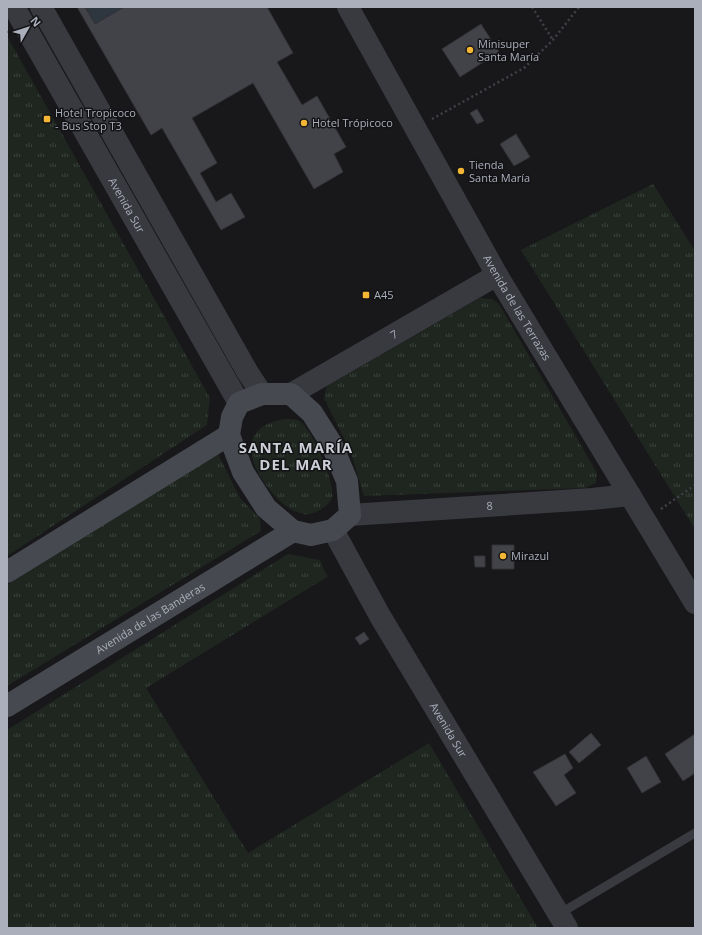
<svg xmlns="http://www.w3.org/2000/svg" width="702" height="935" viewBox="0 0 702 935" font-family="'Open Sans',sans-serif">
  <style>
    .grass { fill: url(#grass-tufts) }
    .water { fill: #2e373f }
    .building { fill: #424348; stroke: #323237 }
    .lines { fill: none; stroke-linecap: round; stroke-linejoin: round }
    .path { stroke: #3f4147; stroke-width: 2.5; stroke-dasharray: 2 3; stroke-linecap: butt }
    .service { stroke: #393a40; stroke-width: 9 }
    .tertiary { stroke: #393a40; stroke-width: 22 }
    .secondary { stroke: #474950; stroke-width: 22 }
    .poi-dot { fill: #f6b635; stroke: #131316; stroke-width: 1.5 }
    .labels { text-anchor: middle; stroke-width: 3; stroke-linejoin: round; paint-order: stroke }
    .poi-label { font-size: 11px; fill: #aaafbb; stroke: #131316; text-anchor: start }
    .street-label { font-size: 11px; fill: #aaafbb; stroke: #131316 }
    .district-label { font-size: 15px; font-weight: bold; letter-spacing: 1px; fill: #ccced6; stroke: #131316 }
  </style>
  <defs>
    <pattern id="grass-tufts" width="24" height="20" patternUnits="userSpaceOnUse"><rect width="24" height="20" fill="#1e261f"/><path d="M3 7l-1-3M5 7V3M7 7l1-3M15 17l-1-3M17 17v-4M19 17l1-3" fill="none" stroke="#3c433e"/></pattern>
  </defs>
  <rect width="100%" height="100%" fill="#18181b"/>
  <path class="grass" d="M7,36L210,398L207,425L7,556Z
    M653,184L695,251V529L521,250Z
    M480,298L492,299L499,304L597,473L596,483L585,488L364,496L350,450L324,398L327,386Z
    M286,419C289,419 295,419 298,420C312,427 335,482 332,497C331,502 327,505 323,508C316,513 308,516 300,513C278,508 245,464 252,441C257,426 272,421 286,419Z
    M218,454L240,498L260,519L261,531L7,686V585Z
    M288,554L320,560L327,577L146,688L248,853L429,743L538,928H7V730Z"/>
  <path class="water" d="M85,7H124L95,24Z"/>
  <path class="building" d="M77,7H85L95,24L124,7H267L293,53L277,62L302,105L317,96L346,147L334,154L343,172L314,189L253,83L192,118L217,163L200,173L216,202L231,193L245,217L221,230L162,128L151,135Z
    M481,24L499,52L460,77L442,49Z
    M477,109L484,121L477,124L470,113Z
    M516,134L530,157L514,166L500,144Z
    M492,545H514V569H492Z
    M474,556H485V567H475Z
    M364,632L369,639L360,645L355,638Z
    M591,733L601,745L579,763L569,752Z
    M695,734V773L683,781L665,754Z
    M565,754L573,768L564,775L576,793L556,806L533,772Z
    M646,756L661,782L642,793L627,768Z"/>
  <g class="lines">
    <path class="path" d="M532,7L553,40
      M432,119L524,68L553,40L579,7
      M661,509L695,485"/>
    <path class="service" d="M559,914L695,833"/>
    <g class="tertiary">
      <path id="s1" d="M14,7L239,403"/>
      <path d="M41,7L248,373L262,394"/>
      <path id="s2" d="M348,7L497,275L695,603"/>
      <path id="s3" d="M291,394L497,275"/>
      <path id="s4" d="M350,515L592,499L630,495"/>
      <path id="s5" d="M333,530L380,616L567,928"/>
    </g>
    <g class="secondary">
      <path d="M262,394H291L312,413L331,443L347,481L350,515L333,530L311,535L293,531L266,508L243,472L229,435L232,417L239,403Z"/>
      <path d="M7,572L229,435"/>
      <path id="s6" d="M7,706L293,531"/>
    </g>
  </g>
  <g class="poi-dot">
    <circle cx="470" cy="50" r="4"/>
    <rect x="43" y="115" width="8" height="8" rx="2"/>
    <circle cx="304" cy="123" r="4"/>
    <circle cx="461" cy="171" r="4"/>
    <rect x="362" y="291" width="8" height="8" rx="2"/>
    <circle cx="503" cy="556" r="4"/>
  </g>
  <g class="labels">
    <g class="poi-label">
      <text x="478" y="48">Minisuper<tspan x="478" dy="13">Santa María</tspan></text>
      <text x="55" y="117">Hotel Tropicoco<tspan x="55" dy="13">- Bus Stop T3</tspan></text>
      <text x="312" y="127">Hotel Trópicoco</text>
      <text x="469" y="169">Tienda<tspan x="469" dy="13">Santa María</tspan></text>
      <text x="374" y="299">A45</text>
      <text x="511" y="560">Mirazul</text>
    </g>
    <g class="street-label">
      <text dy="4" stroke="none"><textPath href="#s1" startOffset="228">Avenida Sur</textPath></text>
      <text dy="4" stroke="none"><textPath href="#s2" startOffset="345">Avenida de las Terrazas</textPath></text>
      <text dy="4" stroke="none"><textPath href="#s3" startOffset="119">7</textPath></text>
      <text dy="4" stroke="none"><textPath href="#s4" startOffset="140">8</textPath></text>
      <text dy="4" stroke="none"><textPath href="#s6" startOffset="168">Avenida de las Banderas</textPath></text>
      <text dy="4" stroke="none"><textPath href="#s5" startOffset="231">Avenida Sur</textPath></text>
    </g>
    <g class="district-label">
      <text x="296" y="453">SANTA MARÍA<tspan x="296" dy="17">DEL MAR</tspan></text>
    </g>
  </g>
  <rect width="702" height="935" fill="none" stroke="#aaafbb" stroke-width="16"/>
  <g transform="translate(28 28) rotate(51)" stroke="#131316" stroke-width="3" paint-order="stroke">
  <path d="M0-3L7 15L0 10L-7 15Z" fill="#aaafbb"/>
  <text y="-6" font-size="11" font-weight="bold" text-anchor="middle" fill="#aaafbb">N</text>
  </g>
</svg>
